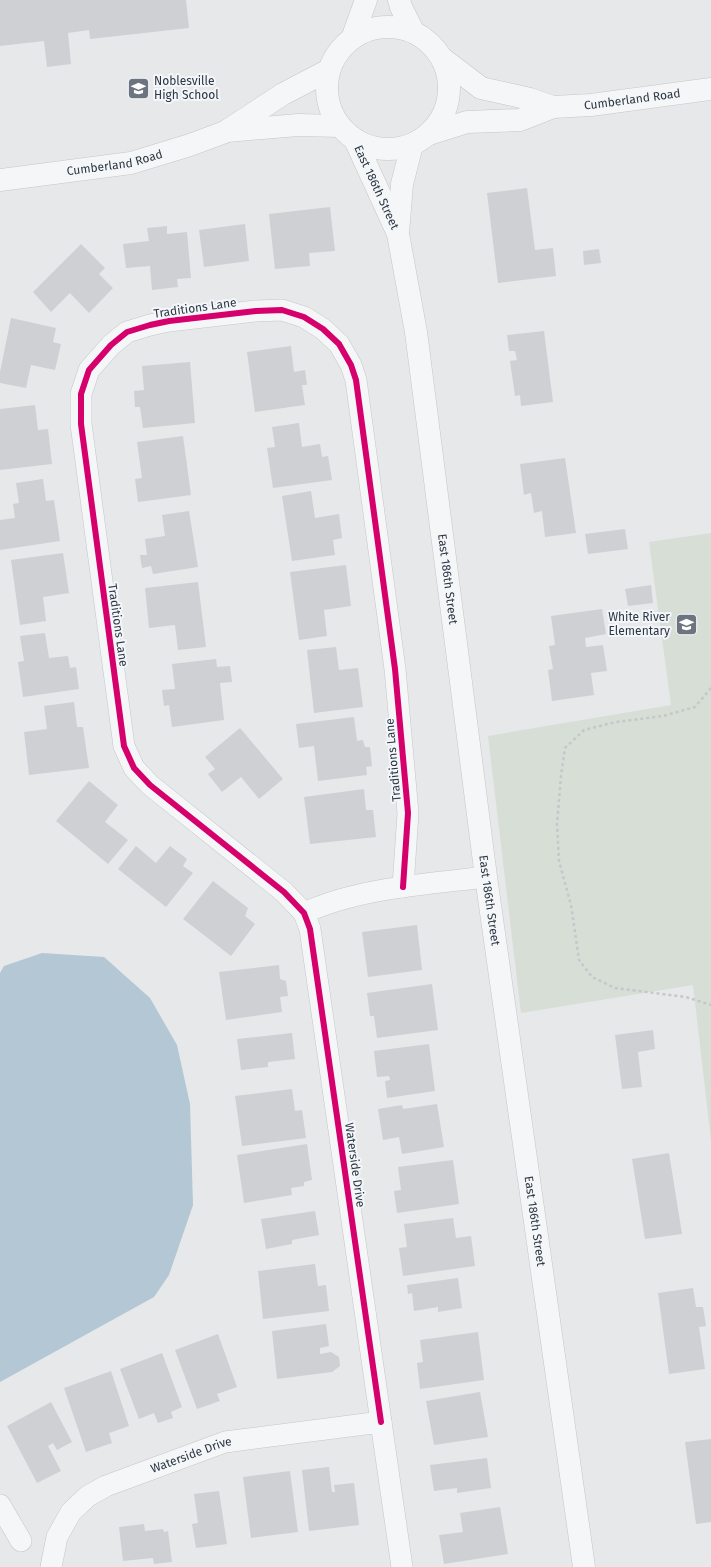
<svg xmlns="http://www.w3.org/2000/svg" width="711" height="1567" viewBox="0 0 711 1567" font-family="'Fira Sans',sans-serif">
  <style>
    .green { fill: #d7ded6 }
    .water { fill: #b4c7d5 }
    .building { fill: #ced0d3 }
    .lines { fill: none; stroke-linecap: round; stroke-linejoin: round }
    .minor-casing { stroke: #c4c6c8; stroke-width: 22 }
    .tertiary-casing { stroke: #c4c6c8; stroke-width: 23 }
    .path { stroke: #c5c7ca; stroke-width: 2.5; stroke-dasharray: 3 3; stroke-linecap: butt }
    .minor { stroke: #f5f6f7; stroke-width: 21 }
    .tertiary { stroke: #f5f6f7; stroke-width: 22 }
    .cycleway-casing { stroke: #f4f6f9; stroke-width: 8 }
    .cycleway { stroke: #d6006c; stroke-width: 6 }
    .labels { text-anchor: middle; stroke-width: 4; stroke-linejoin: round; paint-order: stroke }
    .poi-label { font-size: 12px; fill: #2b3745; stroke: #f4f6f9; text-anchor: start }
    .street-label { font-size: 12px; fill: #2b3745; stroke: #f4f6f9 }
  </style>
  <rect width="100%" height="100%" fill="#e6e8ea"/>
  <path class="green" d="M711,533V1140L693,985L521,1013L488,736L671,705L649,542Z"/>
  <path class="water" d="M42,953L104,957L150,998L177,1045L190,1104L193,1205L169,1275L154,1297L0,1382V973L4,966Z"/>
  <path class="building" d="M0,0H186L189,28L90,39L89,30L68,33L71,64L47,67L44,41L0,46Z
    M527,188L535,250L553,248L556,276L498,283L487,193Z
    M330,207L335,251L309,253L310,266L275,269L269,214Z
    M245,224L249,261L204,267L199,230Z
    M167,226V234L187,232L191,278L177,279L178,287L152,290L150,266L126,268L123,244L149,241L147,228Z
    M81,244L105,268L99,274L113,288L89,313L70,293L51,312L33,292Z
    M599,249L601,263L584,265L583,251Z
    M11,318L56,328L53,342L61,344L55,370L31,365L26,388L0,383V372Z
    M544,331L553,402L521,406L520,395L515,396L510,361L517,360L515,351H509L507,335Z
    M291,346L294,372L305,370L307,385H302L305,405L255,412L247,352Z
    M190,362L195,423L143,428L140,407H135L134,391L144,390L142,366Z
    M35,405L38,430L48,429L52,464L0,470V409Z
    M299,423L302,447L320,444L322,457L328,456L332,480L273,488L267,448L275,447L272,427Z
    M183,436L191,495L138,502L135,479L142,478L137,442Z
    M565,458L576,533L545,537L542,511L534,513L531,493L524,495L520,464Z
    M43,479L46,501L54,500L60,541L0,550V520L15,518L13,504L19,503L16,483Z
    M311,491L315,518L339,514L342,538L333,540L335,555L292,561L282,496Z
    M189,511L198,567L153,574L151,566L142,568L140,555H147L145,539L165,536L162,515Z
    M625,529L628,549L588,554L585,534Z
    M63,553L69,593L43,597L46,621L20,625L11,560Z
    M346,565L351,606L324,610L327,636L299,640L290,572Z
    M198,582L206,647L178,650L175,625L149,628L145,588Z
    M651,585L653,603L628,606L625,589Z
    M602,609L606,634L585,638L586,647L603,645L607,671L591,673L594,695L552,701L548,670L553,669L549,646L555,645L551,616Z
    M45,633L49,658L68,656L70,668L76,667L79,689L23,697L18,662L24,661L20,636Z
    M336,647L339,670L358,668L363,707L314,713L307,650Z
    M216,659L217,667L230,666L232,682L220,683L224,720L172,727L169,705L164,706L162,690L175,689L172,664Z
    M74,702L77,727H83L89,768L29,775L24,732L47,729L44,706Z
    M354,717L357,741L363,740L365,747H370L372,766L366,767L367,775L318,781L314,746L299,748L296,724Z
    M240,728L283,779L259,799L241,777L222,792L208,774L215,769L205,757Z
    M89,781L118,805L105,822L128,840L108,864L56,821Z
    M364,789L366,810H373L376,837L310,844L304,797Z
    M136,846L156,863L170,846L187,859L183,866L193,873L166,907L118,869Z
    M213,881L248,908L245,916L255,924L231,956L183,919Z
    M417,925L422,970L368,977L362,932Z
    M279,965L280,979L286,981L288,996L280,997L282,1012L226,1020L219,972Z
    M432,984L438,1030L377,1038L374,1016H370L367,993Z
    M653,1030L655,1049L638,1052L642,1087L622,1089L615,1035Z
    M292,1033L295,1059L268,1062V1067L241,1070L237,1039Z
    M429,1044L435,1091L387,1098L385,1081L390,1080L389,1076L377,1077L374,1051Z
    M292,1089L295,1111L302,1110L306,1138L242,1146L235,1096Z
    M437,1104L444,1147L402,1154L399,1137L383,1140L378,1109L402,1105L403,1109Z
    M307,1144L312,1180L304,1182V1186L291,1188L292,1195L244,1203L237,1155Z
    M669,1153L682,1234L645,1239L632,1159Z
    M453,1160L459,1204L397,1213L394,1191L401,1190L398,1167Z
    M315,1211L319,1235L292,1240V1244L266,1249L261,1219Z
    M453,1218L456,1238L471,1236L475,1266L403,1276L399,1248L407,1247L404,1224Z
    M315,1264L318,1286L326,1285L329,1311L263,1319L258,1271Z
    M458,1278L462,1308L438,1312V1307L414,1311L412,1293L408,1294L407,1285Z
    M693,1288L696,1307H703L706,1326L699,1327L705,1369L669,1374L658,1293Z
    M326,1324L329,1346L320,1348V1354L331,1352L339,1357L340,1366L332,1372L277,1379L272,1331Z
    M478,1332L484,1380L420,1389L417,1363L423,1362L420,1340Z
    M218,1334L237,1387L217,1394L220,1401L197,1409L175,1350Z
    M162,1353L182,1407L171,1412L173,1418L158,1423L154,1413L139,1419L120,1369Z
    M111,1371L129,1426L109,1433L112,1443L86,1452L64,1388Z
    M480,1392L488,1437L434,1445L426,1401Z
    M51,1402L72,1442L57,1450L53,1443L48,1446L61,1471L37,1483L7,1426Z
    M711,1439V1522L696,1524L685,1442Z
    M487,1458L491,1488L457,1493V1488L434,1491L430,1465Z
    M329,1467L332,1492H335L334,1485L354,1483L359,1525L309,1531L302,1470Z
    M290,1471L298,1532L251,1538L243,1477Z
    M219,1491L227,1544L196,1548L192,1524L198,1523L194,1494Z
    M500,1507L508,1554L444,1564L439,1535L463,1532L460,1513Z
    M144,1524L145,1531L163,1529L164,1532L168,1531L172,1562L154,1564L153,1558L123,1561L119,1527Z"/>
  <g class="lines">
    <defs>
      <g id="minor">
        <path d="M304,913C358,888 427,884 486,877"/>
        <path d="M381,1422L310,929L304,913L284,892L150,785L134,768L124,746L81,424V394L89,370L111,345L127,332L150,325L169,321L256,311L282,310L304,317L323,329L339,344L351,365L356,380L395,669L408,813L403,887"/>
        <path d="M0,1505L21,1541"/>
        <path id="s1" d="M51,1567L57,1537L71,1512L88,1496L106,1486L225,1442L381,1422L402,1567"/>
      </g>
      <g id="tertiary">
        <path d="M399,0L401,7L413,31"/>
        <circle cx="388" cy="88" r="61"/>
        <path d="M353,36L366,0"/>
        <path d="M443,59L481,88L530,99L553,107"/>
        <path d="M227,131L298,125L340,126"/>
        <path id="s2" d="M429,134L467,122L520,120L553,107L591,105L711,89"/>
        <path id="s3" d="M355,140L398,234L416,332L486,877L584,1567"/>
        <path id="s4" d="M0,180L131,163L190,145L225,132L283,94L329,70"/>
        <path d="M398,233L402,184L412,145"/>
      </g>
    </defs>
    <use href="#minor" class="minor-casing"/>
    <use href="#tertiary" class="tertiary-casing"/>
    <path class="path" d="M711,688L695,707L663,716L616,722L584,730L565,748L561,776L557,824L559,861L571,905L579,960L592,977L615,988L686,997L711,1005"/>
    <use href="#minor" class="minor"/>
    <use href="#tertiary" class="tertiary"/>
    <defs>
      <path id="cycleway" d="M381,1422L310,929L304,913L284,892L150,785L134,768L124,746L81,424V394L89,370L111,345L127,332L150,325L169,321L256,311L282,310L304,317L323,329L339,344L351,365L356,380L395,669L408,813L403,887"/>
    </defs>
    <use href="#cycleway" class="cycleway-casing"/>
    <use href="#cycleway" class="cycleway"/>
  </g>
  <defs>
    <symbol id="school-square" viewBox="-11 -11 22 22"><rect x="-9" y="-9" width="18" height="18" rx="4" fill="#6c757f" stroke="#f4f6f9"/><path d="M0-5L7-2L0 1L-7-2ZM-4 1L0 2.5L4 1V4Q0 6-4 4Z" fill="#fff"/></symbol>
  </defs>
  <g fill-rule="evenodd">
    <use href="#school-square" x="126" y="76" width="25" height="25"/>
    <use href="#school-square" x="674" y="612" width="25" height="25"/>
  </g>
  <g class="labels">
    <g class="poi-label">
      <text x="154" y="85">Noblesville<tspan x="154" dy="14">High School</tspan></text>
      <text x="670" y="621" text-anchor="end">White River<tspan x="670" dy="14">Elementary</tspan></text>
    </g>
    <g class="street-label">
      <text dy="4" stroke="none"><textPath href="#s2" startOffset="208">Cumberland Road</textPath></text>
      <text dy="4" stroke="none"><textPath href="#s4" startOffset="116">Cumberland Road</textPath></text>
      <text dy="4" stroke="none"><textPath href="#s3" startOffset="52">East 186th Street</textPath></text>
      <text transform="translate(195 308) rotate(-8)" y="4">Traditions Lane</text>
      <text dy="4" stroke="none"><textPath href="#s3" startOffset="452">East 186th Street</textPath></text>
      <text transform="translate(118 625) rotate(82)" y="4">Traditions Lane</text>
      <text transform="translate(393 760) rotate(-95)" y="4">Traditions Lane</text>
      <text dy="4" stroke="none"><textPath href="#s3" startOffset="776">East 186th Street</textPath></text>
      <text transform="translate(355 1165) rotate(82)" y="4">Waterside Drive</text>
      <text dy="4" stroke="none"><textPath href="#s3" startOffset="1100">East 186th Street</textPath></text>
      <text dy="4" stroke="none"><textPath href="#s1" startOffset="194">Waterside Drive</textPath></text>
    </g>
  </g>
</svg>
